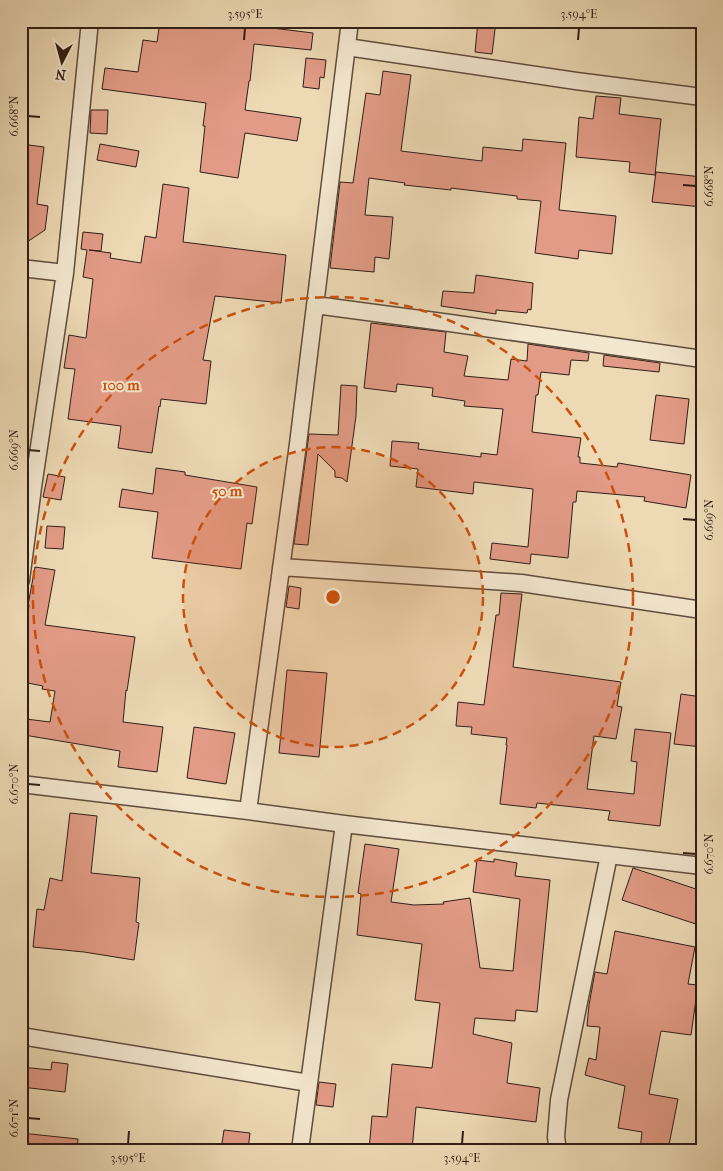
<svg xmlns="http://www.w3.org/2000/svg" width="723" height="1171" viewBox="0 0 723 1171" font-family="'IM FELL French Canon',serif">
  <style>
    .building { fill: #e29b86; stroke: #301e15 }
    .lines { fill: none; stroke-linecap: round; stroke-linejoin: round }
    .minor-casing { stroke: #5f4d3d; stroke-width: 19 }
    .minor { stroke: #f3e7cf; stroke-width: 16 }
    .ticks { fill: none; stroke: #301e15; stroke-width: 2 }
    .ring { fill: none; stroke: #cc500d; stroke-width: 2.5; stroke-dasharray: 9 6 }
    .centre { fill: #cc500d; stroke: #f3e7cf; stroke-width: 2.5 }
    .ring-label { font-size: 15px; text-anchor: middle; font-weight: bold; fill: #cc500d; stroke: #f3e7cf; stroke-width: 4; stroke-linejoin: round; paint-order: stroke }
    .neatline { fill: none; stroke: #301e15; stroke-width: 2 }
    .ticks-label { font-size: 12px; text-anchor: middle; fill: #301e15 }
  </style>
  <rect width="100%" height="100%" fill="#eddab5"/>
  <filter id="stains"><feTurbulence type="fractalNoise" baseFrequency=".004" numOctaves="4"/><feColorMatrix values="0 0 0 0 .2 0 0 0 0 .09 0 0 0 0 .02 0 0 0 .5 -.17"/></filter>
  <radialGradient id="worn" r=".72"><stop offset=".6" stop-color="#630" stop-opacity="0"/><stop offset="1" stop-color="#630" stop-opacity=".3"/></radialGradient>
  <path class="building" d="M160,21H264V27L313,33L311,50L254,44L250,81H249L245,110L301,118L297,141L245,133L238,178L200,172L205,126H203L206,103L102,89L105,68L138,72L143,40L157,42Z
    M478,21H496L492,54L475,52Z
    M306,58L326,60L324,78L320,77L319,89L303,87Z
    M383,71L411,75L401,151L482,161L483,147L522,151L523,139L566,143L559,210L616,216L612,254L579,250L578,259L535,253L541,201L517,199V196L451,188V190L404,185L405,183L369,178L365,215L393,217L389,259L375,257L374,272L330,268L340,182L353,183L366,93L380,95Z
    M596,96L621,98L619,114L661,119L655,175L629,172L630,162L576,157L579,117L593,119Z
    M91,110H108L107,134L90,133Z
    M21,144L44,147L37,204L48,206L45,230L21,246Z
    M100,144L139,151L136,167L97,160Z
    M656,172L702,177V207L652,202Z
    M163,184L189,188L183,242L286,255L281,303L215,296L203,360L211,361L206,404L161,399L160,407L159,406L152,453L118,448L121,426L68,419L75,369L64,368L69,335L86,338L93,279L83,277L87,250L81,249L83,232L103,234L101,251L89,250L111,253L110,258L141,263L145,236L156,238Z
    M476,275L533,283L531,310L528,309L527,313L496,310V314L441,306L443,291L474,293Z
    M371,323L446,332L444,352L468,356L464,376L508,380L511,359L527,361L528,344L589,353L588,361L571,360L569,375L541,372L538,395H536L532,432L581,438L578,457H580V463L617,467L618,463L691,475L686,508L644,501L645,497L577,491L576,502H573L568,558L531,554L530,564L490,559L492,543L528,547L533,489L474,482L473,494L416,487L418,469L390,466L392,441L419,443L418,449L481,457V453L497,455L503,409L464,406L465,401L432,396L433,388L397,384L396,392L364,388Z
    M604,355L660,363L659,372L603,366Z
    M341,385L357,386L356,416L347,482L342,478L335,477V471L318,454L308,545L294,544L309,434L338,435Z
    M656,395L689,399L684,444L650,440Z
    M156,468L185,472V475L257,487L252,524L247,523L241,569L152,558L158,512L119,507L122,489L153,494Z
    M48,474L65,477L61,500L43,497Z
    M47,526L65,527L63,549L45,548Z
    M35,567L55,570L45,625L135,637L127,691L126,690L123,722L163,727L157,772L118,767L120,751L24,735L26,719L50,722L55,691L42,689L43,686L23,682L28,650L23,649L29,605H28Z
    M289,586L301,588L299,609L286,607Z
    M501,593L522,594L513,667L621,682L617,706L622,707L616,739L594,736L587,789L634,794L637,762L631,761L635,729L671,733L660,826L608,820L610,811L537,803L536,808L500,804L507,745H506L507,738L471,734L472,727L456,726L458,702L484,705L496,615H499Z
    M287,670L327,673L319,757L279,753Z
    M681,694L702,697V747L674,744Z
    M194,727L235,733L226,784L187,778Z
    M70,813L97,816L91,873L140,878L136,922L139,923L134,960L84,952L33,947L37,909L44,910L50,878L62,881Z
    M365,844L399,849L391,902L414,905L444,904L443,902L470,898L480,968L513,971L520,899L473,892L477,860L494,862V859L517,863L515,876L550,880L537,1012L516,1010L515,1021L475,1018L473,1034L512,1043L507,1083L540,1088L536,1122L416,1107L412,1150H369L372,1116L387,1117L392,1064L432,1068L440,1003L415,1000L422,944L357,935L361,894L358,893Z
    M633,868L702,891V916L699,925L622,900Z
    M615,931L695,947L688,984L698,985L691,1035L661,1031L649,1094L678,1099L668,1150H640L642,1132L618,1128L625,1086L585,1075L589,1058L596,1060L600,1027L587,1026L589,1005L595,972L607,974Z
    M52,1062L68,1064L65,1092L21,1087V1067L51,1070Z
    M319,1082L336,1084L333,1107L316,1105Z
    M224,1130L250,1133L248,1150H221Z
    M21,1133L78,1139L77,1150H21Z"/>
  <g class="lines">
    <defs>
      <path id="minor" d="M347,47L576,81L702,97
        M21,268L65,273
        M315,305L450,323L702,359
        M281,567L521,583L702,610
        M21,580L33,487L65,273L90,21
        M21,784L248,811L344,824L702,866
        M248,811L298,444L350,21
        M21,1036L309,1083
        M300,1150L344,824
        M558,1150L556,1137L559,1100L609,855"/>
    </defs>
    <use href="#minor" class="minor-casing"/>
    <use href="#minor" class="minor"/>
  </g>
  <path class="ticks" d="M244,40L245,28M578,40L579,28M28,116L40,117M683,185L696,186M28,450L40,451M683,519L696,520M28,784L40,785M683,853L696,854M28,1118L40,1119M128,1144L129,1131M462,1144L463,1131"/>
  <circle cx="333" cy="597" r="150" fill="#cc500d" fill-opacity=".12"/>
  <g class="ring">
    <circle cx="333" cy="597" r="150"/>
    <circle cx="333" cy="597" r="300"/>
  </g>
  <circle cx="333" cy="597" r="8" class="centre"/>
  <g class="ring-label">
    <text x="121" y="390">100 m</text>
    <text x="227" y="496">50 m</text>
  </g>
  <rect width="723" height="1171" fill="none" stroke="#eddab5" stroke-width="55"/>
  <g transform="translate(62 62) rotate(186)" stroke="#f3e7cf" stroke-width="4" paint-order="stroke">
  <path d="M0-4L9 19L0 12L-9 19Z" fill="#301e15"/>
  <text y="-8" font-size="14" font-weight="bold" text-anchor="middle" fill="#301e15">N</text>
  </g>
  <rect x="28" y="28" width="668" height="1116" class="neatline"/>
  <g class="ticks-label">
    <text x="245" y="18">3.595°E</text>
    <text x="579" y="18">3.594°E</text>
    <text transform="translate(14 116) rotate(-90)" y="4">6.668°N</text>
    <text transform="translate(709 186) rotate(-90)" y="4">6.668°N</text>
    <text transform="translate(14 450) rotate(-90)" y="4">6.669°N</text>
    <text transform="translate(709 520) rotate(-90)" y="4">6.669°N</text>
    <text transform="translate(14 784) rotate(-90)" y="4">6.670°N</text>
    <text transform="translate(709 854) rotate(-90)" y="4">6.670°N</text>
    <text transform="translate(14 1118) rotate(-90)" y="4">6.671°N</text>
    <text x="128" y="1162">3.595°E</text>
    <text x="462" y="1162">3.594°E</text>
  </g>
  <rect width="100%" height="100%" filter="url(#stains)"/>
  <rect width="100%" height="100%" fill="url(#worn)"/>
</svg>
